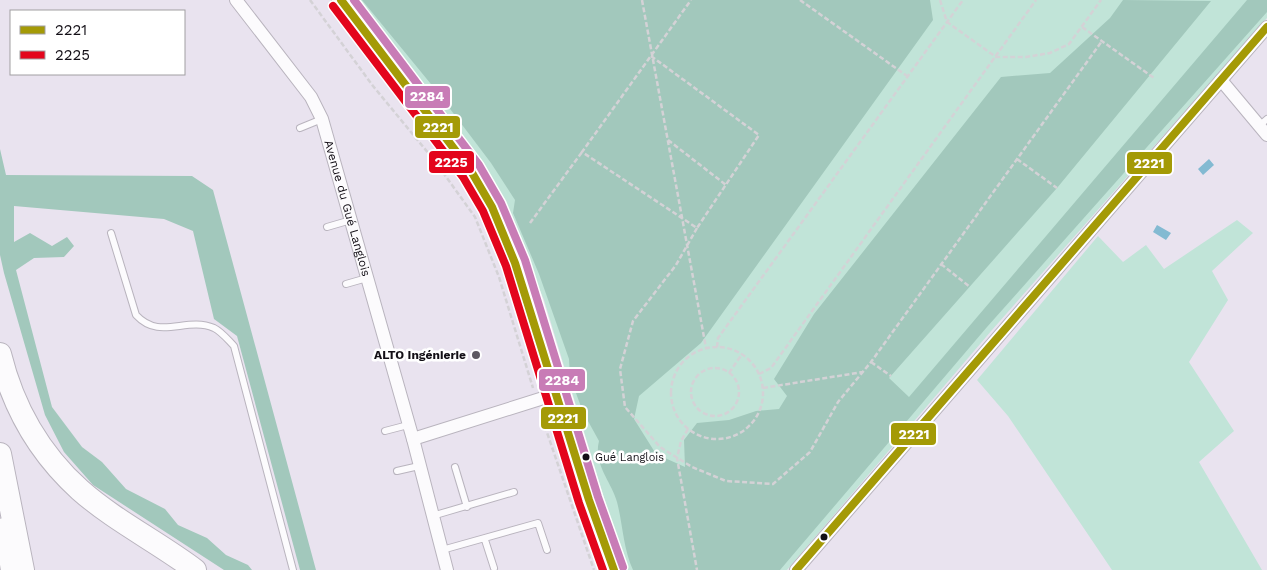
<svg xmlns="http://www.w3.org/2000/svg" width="1267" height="570" font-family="'Work Sans',sans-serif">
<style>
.green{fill:#c1e4d8}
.forest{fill:#a2c8bc}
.water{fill:#83bad2}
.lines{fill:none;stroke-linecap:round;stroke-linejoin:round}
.lane-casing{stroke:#b9b4be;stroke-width:8}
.street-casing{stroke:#b9b4be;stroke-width:14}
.secondary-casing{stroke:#b9b4be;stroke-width:19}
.primary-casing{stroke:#b9b4be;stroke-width:22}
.highway-casing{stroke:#b9b4be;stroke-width:24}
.path{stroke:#d4d2d6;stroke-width:2.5;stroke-dasharray:5 2.5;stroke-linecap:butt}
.lane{stroke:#fcfbfd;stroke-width:6}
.street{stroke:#fcfbfd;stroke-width:12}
.secondary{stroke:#fcfbfd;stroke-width:18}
.primary{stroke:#fcfbfd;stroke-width:20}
.highway{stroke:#fcfbfd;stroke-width:22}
.bus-1-casing{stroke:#fff;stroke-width:11}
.bus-2-casing{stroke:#fff;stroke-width:11}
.bus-3-casing{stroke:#fff;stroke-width:11}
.bus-1{stroke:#a49a06;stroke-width:8}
.bus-2{stroke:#e3051c;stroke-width:8}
.bus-3{stroke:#c87cb6;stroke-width:8}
.poi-dot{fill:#5e5962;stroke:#fff;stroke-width:2}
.bus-dot{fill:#130f16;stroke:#fff;stroke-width:2}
.labels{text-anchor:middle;stroke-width:5;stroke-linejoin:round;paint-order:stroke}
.bus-label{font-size:11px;fill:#130f16;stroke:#fff;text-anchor:start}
.street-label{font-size:12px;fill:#130f16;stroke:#fff}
.poi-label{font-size:12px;font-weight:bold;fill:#130f16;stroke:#fff;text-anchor:end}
.line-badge{stroke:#fff;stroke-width:2}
.badge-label{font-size:14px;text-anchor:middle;font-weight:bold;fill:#fff}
</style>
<rect width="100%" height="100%" fill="#e9e3ef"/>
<path class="green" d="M350,0H1267V18L992,330L787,570H626L544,300L501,196Z
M1237,220L1253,233L1212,271L1228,300L1189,362L1234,431L1199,462L1262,570H1112L1008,416L977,380L1098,236L1123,262L1146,245L1164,269Z"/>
<path class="forest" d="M362,0H930L933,20L701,343L639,396L634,419L656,454L685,467L684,440L697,423L729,420L756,411L779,409L787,396L774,379L814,314L1001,77L1050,73L1110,18L1123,0L1211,1L1057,188L889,378L909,397L1247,0H1267V12L987,327L780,570H633C623,548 623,525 617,502C611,481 593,464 599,441L583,412L570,377L569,359L539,274L513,213L515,200L491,163L435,89Z
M0,149L6,175L192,176L213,190L316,570H300L237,336L214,319L193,231L164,219L14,206V242L30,233L52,246L67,237L74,246L64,257L34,258L16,270L52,407L82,447L102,462L126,489L165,509L178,525L207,538L226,555L248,565L252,570H224L93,485L64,452L45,415L4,273L0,255Z"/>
<path class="water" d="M1209,159L1214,165L1203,175L1198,169Z
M1157,225L1171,233L1166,240L1153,232Z"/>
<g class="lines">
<g class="lane-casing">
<path id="lane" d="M1259,126L1267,119
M300,128L322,119
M327,227L351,220
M111,233L136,315C160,341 186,316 214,328C222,332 228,340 234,346L293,570
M346,284L367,278
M385,431L408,425
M455,467L467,507
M397,471L419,466
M432,516L514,492
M485,540L494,568
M442,550L538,523L547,550"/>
</g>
<g class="street-casing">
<g id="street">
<path id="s1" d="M236,0L311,97L322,119L413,439L447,570"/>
<path d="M1221,80L1267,135"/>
<path d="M413,439L556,394"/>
<path d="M796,570L1267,27"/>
</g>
</g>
<g class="secondary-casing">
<path id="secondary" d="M341,0L471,171L492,207L515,263L589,500L614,570"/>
</g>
<g class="primary-casing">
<path id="primary" d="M4,528L11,570"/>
</g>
<g class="highway-casing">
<path id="highway" d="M0,354C13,407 39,453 80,490C115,521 158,542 195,570
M0,454L23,570"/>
</g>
<path class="path" d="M310,0L373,86L434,160L475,217L499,277L533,388
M642,0L706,348
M800,0L907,76
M940,0L947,22L996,57H1026L1050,53L1069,44L1101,0
M1082,27L1154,78
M651,56L759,135L697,228L582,152L691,0
M668,140L726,185
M1017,159L1057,188
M530,223L582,152
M697,228L676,265L633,321L620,369L625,407L660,447L692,467L726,481L773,484L810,452L838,402L871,362L1102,41
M941,264L970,287
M671 393a46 46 0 1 1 92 0a46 46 0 1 1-92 0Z
M717,347L718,338L963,0
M871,362L891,376
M691 392a24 24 0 1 1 48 0a24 24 0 1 1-48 0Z
M729,373L742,354
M759,374L771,368L1036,0
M763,388L863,372
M540,412L594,570
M688,429L681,441L677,458L697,570"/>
<use href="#lane" class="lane"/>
<use href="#street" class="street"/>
<use href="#secondary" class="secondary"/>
<use href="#primary" class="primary"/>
<use href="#highway" class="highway"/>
<g class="bus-1-casing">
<path id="bus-1" d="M341,0L471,171L492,207L515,263L589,500L614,570
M796,570L1267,27"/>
</g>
<g class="bus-2-casing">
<path id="bus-2" d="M333,6L463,177L483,211L506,266L579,503L603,570"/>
</g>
<g class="bus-3-casing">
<path id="bus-3" d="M354,0L479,165L501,203L525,260L598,497L623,567"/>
</g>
<use href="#bus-1" class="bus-1"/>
<use href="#bus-2" class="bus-2"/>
<use href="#bus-3" class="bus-3"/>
</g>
<circle class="poi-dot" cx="476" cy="355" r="5"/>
<g class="bus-dot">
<circle cx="586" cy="457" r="4.5"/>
<circle cx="824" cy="537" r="4.5"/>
</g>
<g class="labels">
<g class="bus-label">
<text x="595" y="461">Gué Langlois</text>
</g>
<g class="street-label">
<text dy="4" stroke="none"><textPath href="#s1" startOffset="240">Avenue du Gué Langlois</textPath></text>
</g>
<g class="poi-label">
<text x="466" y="359">ALTO Ingénierie</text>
</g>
</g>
<g class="line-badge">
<rect x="404" y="85" width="47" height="24" rx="5" fill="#c87cb6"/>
<rect x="414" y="115" width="47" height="24" rx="5" fill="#a49a06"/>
<rect x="428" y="150" width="47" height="24" rx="5" fill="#e3051c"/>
<rect x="1126" y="151" width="47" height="24" rx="5" fill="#a49a06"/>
<rect x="538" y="368" width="48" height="24" rx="5" fill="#c87cb6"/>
<rect x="540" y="406" width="47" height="24" rx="5" fill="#a49a06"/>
<rect x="890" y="422" width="47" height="24" rx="5" fill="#a49a06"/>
</g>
<g class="badge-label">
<text x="427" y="101">2284</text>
<text x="438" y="132">2221</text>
<text x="451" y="167">2225</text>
<text x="1149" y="168">2221</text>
<text x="562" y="385">2284</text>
<text x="563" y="423">2221</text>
<text x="914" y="439">2221</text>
</g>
<rect x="10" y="10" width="175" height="65" fill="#ffffff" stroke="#a19fa2"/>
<rect x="20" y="26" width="25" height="8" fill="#a49a06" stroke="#a19fa2"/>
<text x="55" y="35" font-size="15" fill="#130f16">2221</text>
<rect x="20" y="51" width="25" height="8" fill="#e3051c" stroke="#a19fa2"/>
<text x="55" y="60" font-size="15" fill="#130f16">2225</text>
</svg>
